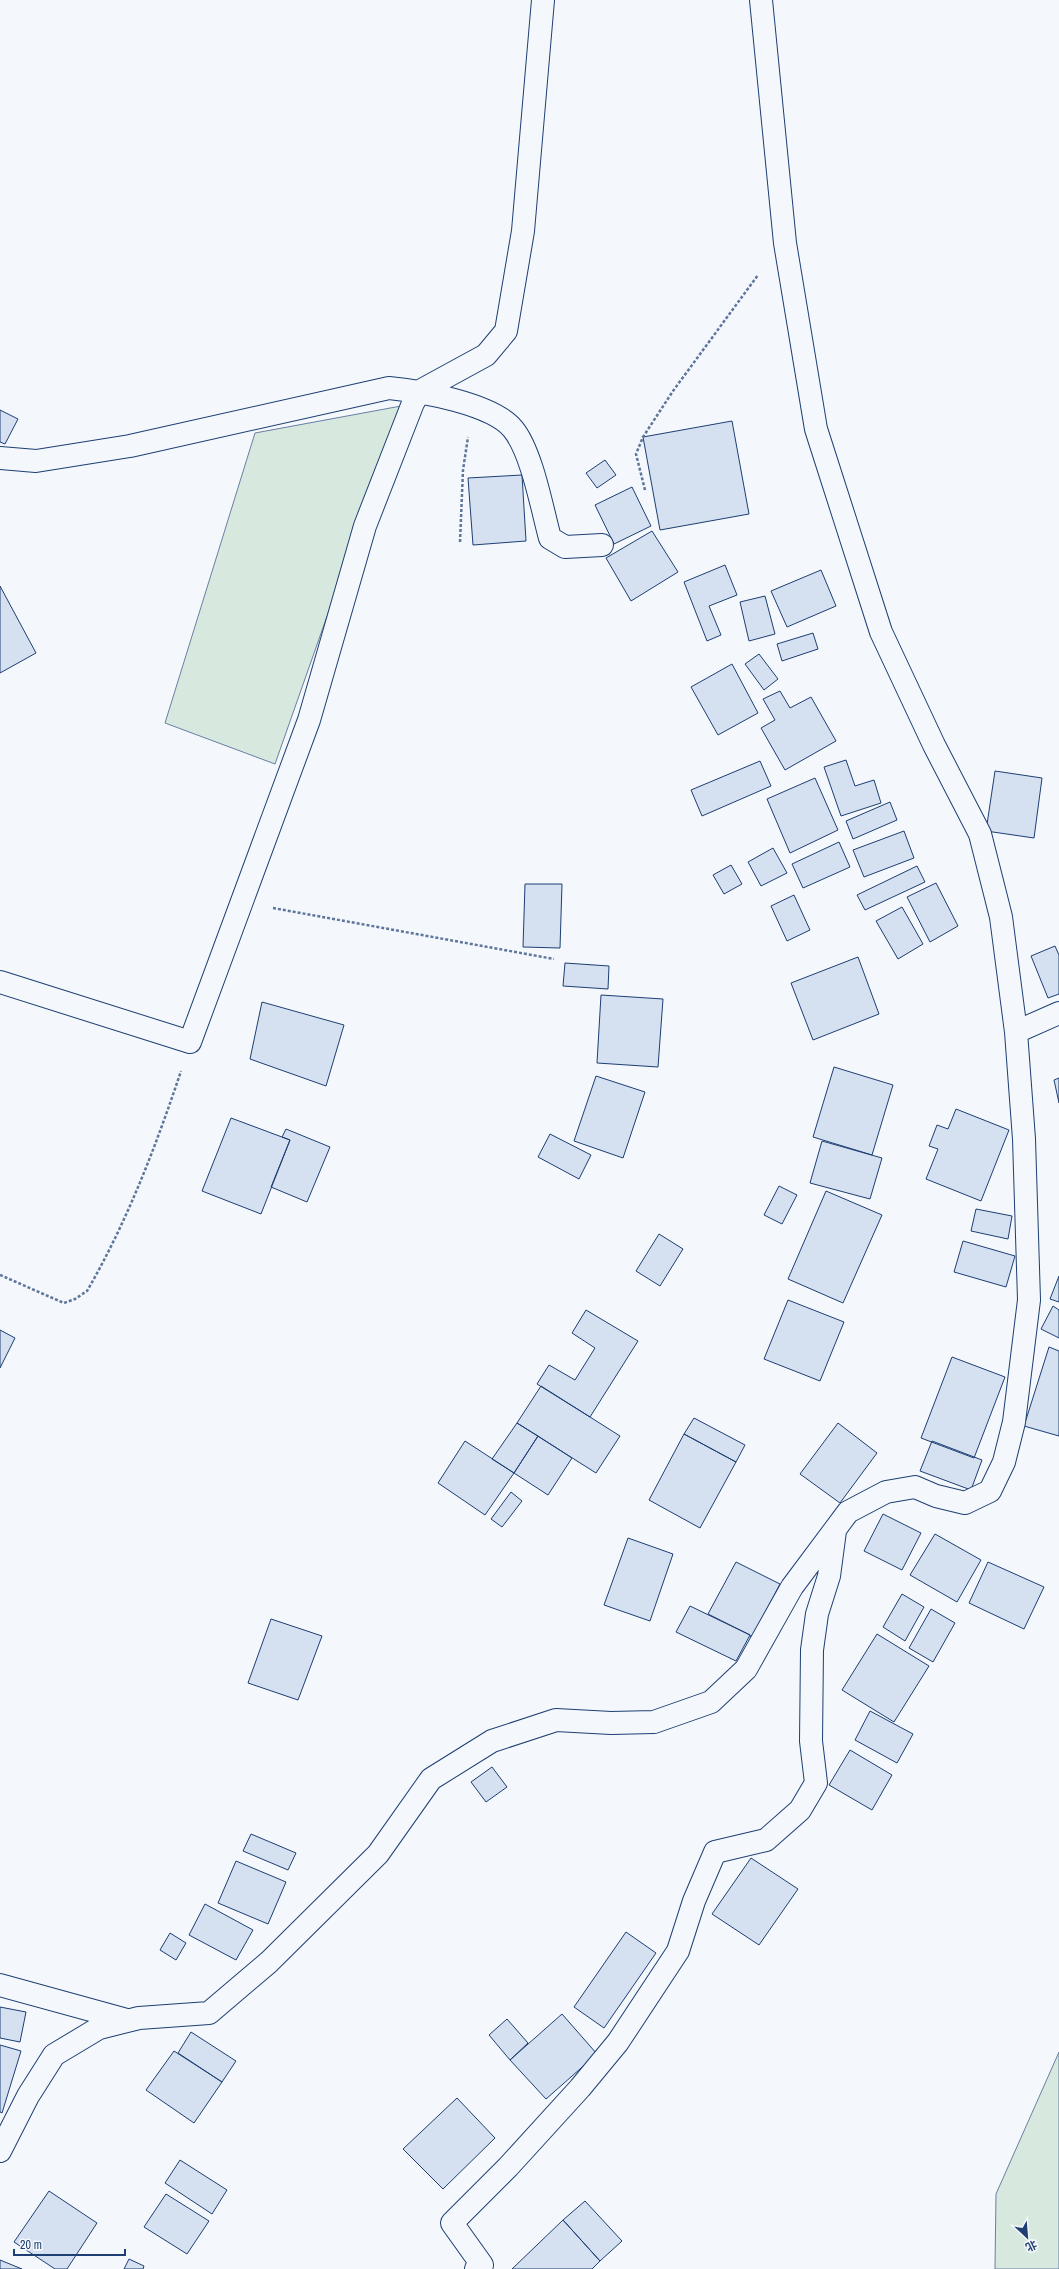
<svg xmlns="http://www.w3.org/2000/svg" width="1059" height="2269" font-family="'Archivo Narrow','Noto Sans SC',sans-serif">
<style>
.green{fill:#d7e8df;stroke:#687fa3}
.building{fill:#d5e0f0;stroke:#1d3f73}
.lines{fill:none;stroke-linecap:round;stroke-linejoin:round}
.minor-casing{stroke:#1d3f73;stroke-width:24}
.path{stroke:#5e769c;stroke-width:2.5;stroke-dasharray:3 2;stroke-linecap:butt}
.minor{stroke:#f4f7fb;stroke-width:22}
</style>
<rect width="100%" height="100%" fill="#f4f7fb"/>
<path class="green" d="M401,406L275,764L165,723L255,433Z
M1059,2052V2269H995L996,2194Z"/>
<path class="building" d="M0,410L18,419L5,444L0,442Z
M732,421L749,514L660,530L643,437Z
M605,460L616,475L597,488L586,473Z
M522,475L526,541L473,545L468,478Z
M632,487L651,526L614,544L595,505Z
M652,531L678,572L631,601L606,558Z
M725,565L737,595L709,606L721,635L707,641L684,582Z
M821,570L836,606L787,627L771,591Z
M0,586L36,653L0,673Z
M765,596L775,634L749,641L740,602Z
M813,633L818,649L782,661L777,644Z
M759,654L778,679L764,690L745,664Z
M732,664L758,713L718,735L691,687Z
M780,691L790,708L811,697L836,741L785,770L761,728L775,720L763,699Z
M846,760L855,786L874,780L881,803L841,816L824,767Z
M760,761L771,786L702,816L691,790Z
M995,771L1042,778L1034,838L986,831Z
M815,778L838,830L790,853L767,799Z
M890,802L897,820L853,839L846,821Z
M904,831L914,858L864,877L853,850Z
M839,842L850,867L803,888L792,864Z
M773,848L787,873L761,886L748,862Z
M731,865L742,884L724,894L713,875Z
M917,866L925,882L865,910L857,895Z
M936,883L958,926L930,942L907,897Z
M525,884H562L560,948L523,947Z
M794,895L810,930L787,941L771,906Z
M902,907L923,944L898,959L876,921Z
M1055,946L1059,955V994L1048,998L1031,956Z
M858,957L879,1014L813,1040L791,983Z
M565,963L609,966L608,989L563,986Z
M601,995L663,999L658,1067L597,1063Z
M262,1002L344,1025L326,1086L250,1059Z
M834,1067L893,1085L872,1155L813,1137Z
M596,1076L645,1092L623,1158L574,1141Z
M1059,1078V1103L1054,1080Z
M956,1109L1009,1130L981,1201L926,1179L938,1149L929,1146L937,1125L948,1129Z
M231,1118L290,1140L261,1214L202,1191Z
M286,1129L330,1147L307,1202L271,1187L290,1140L282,1137Z
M550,1134L591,1155L579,1179L538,1157Z
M822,1141L882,1158L870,1199L810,1183Z
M779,1186L797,1195L782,1224L764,1215Z
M826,1191L882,1215L843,1303L788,1279Z
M976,1209L1012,1216L1008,1239L971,1231Z
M659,1234L683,1249L660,1286L636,1271Z
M963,1241L1015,1256L1006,1287L954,1272Z
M1059,1276V1302L1050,1299Z
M788,1300L844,1322L820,1381L764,1359Z
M1053,1306L1059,1310V1338L1041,1329Z
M586,1310L638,1341L590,1417L537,1384L549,1365L575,1380L595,1348L572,1333Z
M0,1330L15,1338L0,1368Z
M1049,1347L1059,1351V1436L1024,1426Z
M952,1357L1005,1377L974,1458L921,1438Z
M541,1386L620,1436L596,1473L517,1423Z
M694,1418L745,1445L736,1462L684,1434Z
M517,1423L538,1436L514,1473L492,1459Z
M838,1423L877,1453L840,1503L800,1474Z
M684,1434L736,1462L700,1528L649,1500Z
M538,1436L572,1458L548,1495L514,1473Z
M465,1441L514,1473L485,1515L438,1483Z
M932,1441L982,1460L971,1490L920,1471Z
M511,1492L522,1501L502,1527L491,1519Z
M883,1514L921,1533L902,1570L864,1551Z
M935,1534L981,1560L957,1602L910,1575Z
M628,1538L673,1554L650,1621L604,1605Z
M736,1562L780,1584L751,1639L750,1635L708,1614Z
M988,1562L1044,1587L1024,1629L969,1603Z
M902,1594L924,1607L905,1641L883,1627Z
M690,1606L750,1635L736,1661L676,1632Z
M931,1609L955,1623L933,1662L909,1648Z
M271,1619L322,1636L298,1700L248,1683Z
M877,1634L929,1666L894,1722L842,1690Z
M870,1711L913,1734L897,1763L855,1740Z
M850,1750L892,1775L872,1810L829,1785Z
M492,1767L507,1787L486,1802L471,1782Z
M251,1834L296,1853L288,1870L243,1851Z
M751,1858L798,1889L759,1945L712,1914Z
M236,1861L286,1882L268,1924L218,1903Z
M205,1904L253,1930L236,1960L189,1935Z
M626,1932L656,1953L604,2028L574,2007Z
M170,1933L186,1943L176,1960L160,1950Z
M0,2007L26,2012L20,2042L0,2038Z
M562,2014L597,2054L546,2099L510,2060Z
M507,2019L528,2043L510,2060L489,2035Z
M191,2032L236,2061L222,2082L178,2053Z
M0,2045L21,2051L2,2113L0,2112Z
M174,2051L222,2082L194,2123L146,2090Z
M457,2098L495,2138L443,2189L403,2149Z
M180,2160L227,2190L212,2214L165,2183Z
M49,2191L97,2223L67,2269H55L14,2242Z
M166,2194L209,2221L187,2254L144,2227Z
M585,2201L622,2241L600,2261L563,2220Z
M563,2220L600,2261L592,2269H512Z
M129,2259L144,2266L143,2269H124Z
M0,2260L22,2269H0Z"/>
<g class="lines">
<g class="minor-casing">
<path id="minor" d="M0,458L36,461L130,446L389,388C421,391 493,404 513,429C532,452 542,509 550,538L565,547L602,545
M0,982L190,1042L309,720L365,526L413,403L420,391L486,355L506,331L523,231L543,0
M1016,1032L1059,1013
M0,1985L127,2020
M0,2151L28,2096L54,2055L99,2028L139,2018L209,2013L269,1962L378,1854L431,1779L492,1741L556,1720L611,1723L654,1722L711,1702L746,1669L792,1587L848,1512L886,1492L915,1487L936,1496L965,1503L990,1491L1004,1462L1014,1422L1029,1300L1024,1139L1016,1032L1001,917L980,834L934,745L881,632L816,429L785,243L761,0
M476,2269L482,2265L452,2223L508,2167L580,2088L618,2042L678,1951L694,1901L715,1852L766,1840L800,1810L816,1783L811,1741L812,1650L817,1614L829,1576L835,1531"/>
</g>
<path class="path" d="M645,490L636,454L643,437L673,391L758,275
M460,542L463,470L468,437
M273,908L554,959
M0,1275L64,1303L75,1299L87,1291C127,1222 156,1146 181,1071"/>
<use href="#minor" class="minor"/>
</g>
<g transform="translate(1027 2237) rotate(154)" stroke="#f4f7fb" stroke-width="3" paint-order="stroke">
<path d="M0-3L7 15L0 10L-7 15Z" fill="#1d3f73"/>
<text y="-6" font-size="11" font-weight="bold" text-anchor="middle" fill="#1d3f73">北</text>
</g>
<path d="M14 2249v6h111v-6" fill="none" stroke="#1d3f73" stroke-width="2"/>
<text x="20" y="2249" font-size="12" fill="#1d3f73" stroke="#f4f7fb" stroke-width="3" paint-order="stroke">20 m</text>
</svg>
